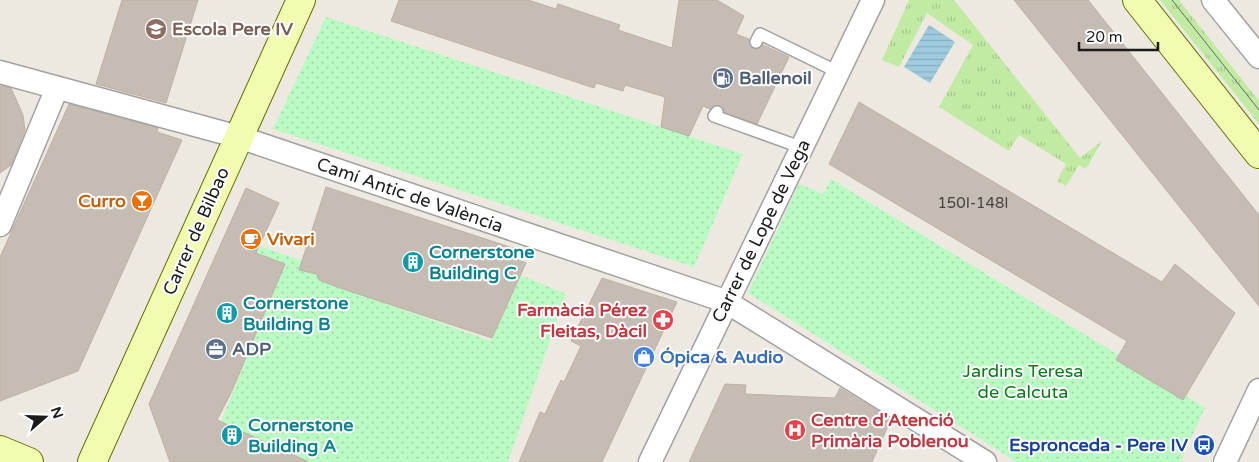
<svg xmlns="http://www.w3.org/2000/svg" width="1259" height="462" font-family="'Varela Round',sans-serif">
<style>
.grass{fill:url(#grass-tufts)}
.park{fill:url(#park-dots)}
.water{fill:url(#water-rules)}
.building{fill:#c5bcb3;stroke:#bfb0a2}
.lines{fill:none;stroke-linecap:round;stroke-linejoin:round}
.lane-casing{stroke:#a2a2a2;stroke-width:14}
.street-casing{stroke:#a2a2a2;stroke-width:25}
.secondary-casing{stroke:#5f7201;stroke-width:30}
.lane{stroke:#fff;stroke-width:11}
.street{stroke:#fff;stroke-width:22}
.secondary{stroke:#f3fbb0;stroke-width:28}
.tram{stroke:#696969;stroke-width:1}
.labels{text-anchor:middle;stroke-width:4;stroke-linejoin:round;paint-order:stroke}
.number-label{font-size:15px;fill:#464341}
.education-label{font-size:18px;font-weight:bold;fill:#785e54;stroke:#fff;text-anchor:start}
.service-label{font-size:18px;font-weight:bold;fill:#4e5e75;stroke:#fff;text-anchor:start}
.street-label{font-size:18px;fill:#1b1b1b;stroke:#fff}
.food-label{font-size:18px;font-weight:bold;fill:#c56008;stroke:#fff;text-anchor:end}
.culture-label{font-size:18px;font-weight:bold;fill:#0d838f;stroke:#fff;text-anchor:start}
.health-label{font-size:18px;font-weight:bold;fill:#be3a42;stroke:#fff;text-anchor:end}
.shop-label{font-size:18px;font-weight:bold;fill:#366cbe;stroke:#fff;text-anchor:start}
.park-label{font-size:18px;fill:#087a18;stroke:#fff}
.transit-label{font-size:18px;font-weight:bold;fill:#164399;stroke:#fff;text-anchor:end}
</style>
<defs>
<pattern id="grass-tufts" width="24" height="20" patternUnits="userSpaceOnUse" patternTransform="scale(1.25)"><rect width="24" height="20" fill="#c1eaa3"/><path d="M3 7l-1-3M5 7V3M7 7l1-3M15 17l-1-3M17 17v-4M19 17l1-3" fill="none" stroke="#a5c88c"/></pattern>
<pattern id="park-dots" width="8" height="8" patternUnits="userSpaceOnUse" patternTransform="scale(1.25)"><rect width="8" height="8" fill="#b9fbc2"/><path d="M2 2h.1M6 6h.1" fill="none" stroke="#9ed7a6" stroke-width="1.8" stroke-linecap="round"/></pattern>
<pattern id="water-rules" width="6" height="5" patternUnits="userSpaceOnUse" patternTransform="scale(1.25)"><rect width="6" height="5" fill="#9ecbdd"/><path d="M0 2.5h6" fill="none" stroke="#88aebd"/></pattern>
</defs>
<rect width="100%" height="100%" fill="#ede9e0"/>
<path class="grass" d="M909,0H954L1080,158L1102,141L1086,169L1079,165L1066,186L1057,181L1066,164L1019,135L1009,151L939,107L973,45L927,13L899,67L882,60Z
M1160,0H1179L1259,101V124Z"/>
<path class="park" d="M326,17L743,154L694,267L273,129Z
M831,179L1205,408L1180,462H1017L748,293L799,184L823,194Z
M260,246L302,261L299,269L321,275L319,280L491,341L521,275L566,294L508,462H309L221,422L285,264L257,253Z"/>
<path class="water" d="M929,25L955,42L930,83L904,67Z"/>
<path class="building" d="M122,0H198L166,103L96,84Z
M399,0H528L556,9L558,4L620,25L618,30L672,48L679,0H717L744,16L736,34L749,39L752,48L757,49L763,45L789,57L757,124L724,112L718,105L710,109L703,106L689,136L661,127L665,97L625,85L623,91L596,83L594,88L391,21Z
M1014,0H1088L1259,215V306Z
M0,86L11,88L23,115L25,130L11,165L0,173Z
M859,102L1162,282L1175,264L1235,313L1183,400L1116,360L1127,341L829,164Z
M69,104L158,128L157,132L182,140L78,371L0,401V257Z
M326,187L516,249V259L526,263L492,338L340,288L319,280L317,274L299,270Z
M246,188L279,203L256,253L285,264L232,391L217,420L309,462H170L149,404Z
M602,278L677,302L602,462H519L540,412L545,414L561,380L564,382L581,346L571,341Z
M725,384L746,385L745,394L835,398L840,388L891,419L872,462H689Z"/>
<g class="lines">
<g class="lane-casing">
<path id="lane" d="M756,42L760,34L838,72
M717,112L714,116L803,148"/>
</g>
<g class="street-casing">
<path id="street" d="M1213,0L1259,57
M0,72L239,137L725,301L985,462
M0,225L57,88
M650,462L873,0
M1225,462L1259,390"/>
</g>
<g class="secondary-casing">
<path id="secondary" d="M1137,0L1259,154
M0,450L29,462
M92,462L301,0"/>
</g>
<use href="#lane" class="lane"/>
<use href="#street" class="street"/>
<use href="#secondary" class="secondary"/>
<path class="tram" d="M1172,0L1259,110"/>
</g>
<defs>
<g id="school-disc" transform="scale(1.125)"><circle r="9.5" fill="#8d6e63" stroke="#fff"/><path d="M0-5L7-2L0 1L-7-2ZM-4 1L0 2.5L4 1V4Q0 6-4 4Z" fill="#fff"/></g>
<g id="fuel-disc" transform="scale(1.125)"><circle r="9.5" fill="#5c6f8a" stroke="#fff"/><path d="M-5.5-6h7V0h2V4h1.3V-2.5L3-4.5l.8-.8L6-3V5H2.5V1h-1V6h-7ZM-4.2-4.7v3.2H.2V-4.7Z" fill="#fff"/></g>
<g id="bar-disc" transform="scale(1.125)"><circle r="9.5" fill="#e8710a" stroke="#fff"/><path d="M-6-5H6L.8 .8V4.5H3.5V6h-7V4.5H-.8V.8Z" fill="#fff"/></g>
<g id="cafe-disc" transform="scale(1.125)"><circle r="9.5" fill="#e8710a" stroke="#fff"/><path d="M-5.5-4.5H6V0H3Q3 3.5 0 3.5H-2.5Q-5.5 3.5-5.5 0ZM3-3.2v2h1.7v-2ZM-6 4.5H4V6H-6Z" fill="#fff"/></g>
<g id="building-disc" transform="scale(1.125)"><circle r="9.5" fill="#0f9aa8" stroke="#fff"/><path d="M-4-6H4V6H1V3H-1V6H-4ZM-2.5-4.3h1.7v1.8h-1.7ZM.8-4.3h1.7v1.8H.8ZM-2.5-1h1.7V.8h-1.7ZM.8-1h1.7V.8H.8Z" fill="#fff"/></g>
<g id="pharmacy-disc" transform="scale(1.125)"><circle r="9.5" fill="#e0444e" stroke="#fff"/><path d="M-2-6h4v4h4v4h-4v4h-4v-4h-4v-4h4Z" fill="#fff"/></g>
<g id="office-disc" transform="scale(1.125)"><circle r="9.5" fill="#5c6f8a" stroke="#fff"/><path d="M-6-3h4V-5.5h4V-3h4V5H-6ZM-1-4.5V-3h2v-1.5ZM-6 0V1H6V0Z" fill="#fff"/></g>
<g id="shop-disc" transform="scale(1.125)"><circle r="9.5" fill="#3f7fe0" stroke="#fff"/><path d="M-5-2.5h2.3a2.7 3.5 0 0 1 5.4 0H5L5.5 6h-11ZM-1.5-2.5h3a1.5 2.3 0 0 0-3 0Z" fill="#fff"/></g>
<g id="hospital-disc" transform="scale(1.125)"><circle r="9.5" fill="#e0444e" stroke="#fff"/><path d="M-5-5h3v3.5h4V-5h3V5h-3V1.5h-4V5h-3Z" fill="#fff"/></g>
<g id="bus-disc" transform="scale(1.125)"><circle r="9.5" fill="#1a4fb4" stroke="#fff"/><path d="M-5-6H5V4H4V6H2V4H-2V6H-4V4H-5ZM-3.5-4V0h7V-4ZM-3.5 1.2v1.5H-2V1.2ZM2 1.2v1.5H3.5V1.2Z" fill="#fff"/></g>
</defs>
<g fill-rule="evenodd">
<use href="#school-disc" x="156" y="29"/>
<use href="#fuel-disc" x="723" y="78"/>
<use href="#bar-disc" x="142" y="201"/>
<use href="#cafe-disc" x="251" y="239"/>
<use href="#building-disc" x="413" y="262"/>
<use href="#building-disc" x="227" y="313"/>
<use href="#pharmacy-disc" x="663" y="320"/>
<use href="#office-disc" x="216" y="349"/>
<use href="#shop-disc" x="644" y="357"/>
<use href="#hospital-disc" x="795" y="430"/>
<use href="#building-disc" x="232" y="435"/>
<use href="#bus-disc" x="1204" y="445"/>
</g>
<g class="labels">
<g class="number-label">
<text x="973" y="208">150I-148I</text>
</g>
<g class="education-label">
<text x="172" y="35">Escola Pere IV</text>
</g>
<g class="service-label">
<text x="739" y="84">Ballenoil</text>
<text x="232" y="355">ADP</text>
</g>
<g class="street-label">
<text transform="translate(410 195) rotate(19)" y="6">Camí Antic de València</text>
<text transform="translate(196 231) rotate(-66)" y="6">Carrer de Bilbao</text>
<text transform="translate(761 231) rotate(-64)" y="6">Carrer de Lope de Vega</text>
</g>
<g class="food-label">
<text x="126" y="207">Curro</text>
<text x="267" y="245" text-anchor="start">Vivari</text>
</g>
<g class="culture-label">
<text x="429" y="258">Cornerstone<tspan x="429" dy="21">Building C</tspan></text>
<text x="243" y="309">Cornerstone<tspan x="243" dy="21">Building B</tspan></text>
<text x="248" y="431">Cornerstone<tspan x="248" dy="21">Building A</tspan></text>
</g>
<g class="health-label">
<text x="647" y="316">Farmàcia Pérez<tspan x="647" dy="21">Fleitas, Dàcil</tspan></text>
<text x="811" y="426" text-anchor="start">Centre d'Atenció<tspan x="811" dy="21">Primària Poblenou</tspan></text>
</g>
<g class="shop-label">
<text x="660" y="363">Ópica &amp; Audio</text>
</g>
<g class="park-label">
<text x="1023" y="377">Jardins Teresa<tspan x="1023" dy="21">de Calcuta</tspan></text>
</g>
<g class="transit-label">
<text x="1188" y="451">Espronceda - Pere IV</text>
</g>
</g>
<g transform="translate(45 417) rotate(70)" stroke="#ffffff" stroke-width="4" paint-order="stroke">
<path d="M0-4L9 19L0 12L-9 19Z" fill="#1b1b1b"/>
<text y="-8" font-size="14" font-weight="bold" text-anchor="middle" fill="#1b1b1b">N</text>
</g>
<path d="M1079 42v8h79v-8" fill="none" stroke="#1b1b1b" stroke-width="2.5"/>
<text x="1086" y="42" font-size="15" fill="#1b1b1b" stroke="#ffffff" stroke-width="4" paint-order="stroke">20 m</text>
</svg>
